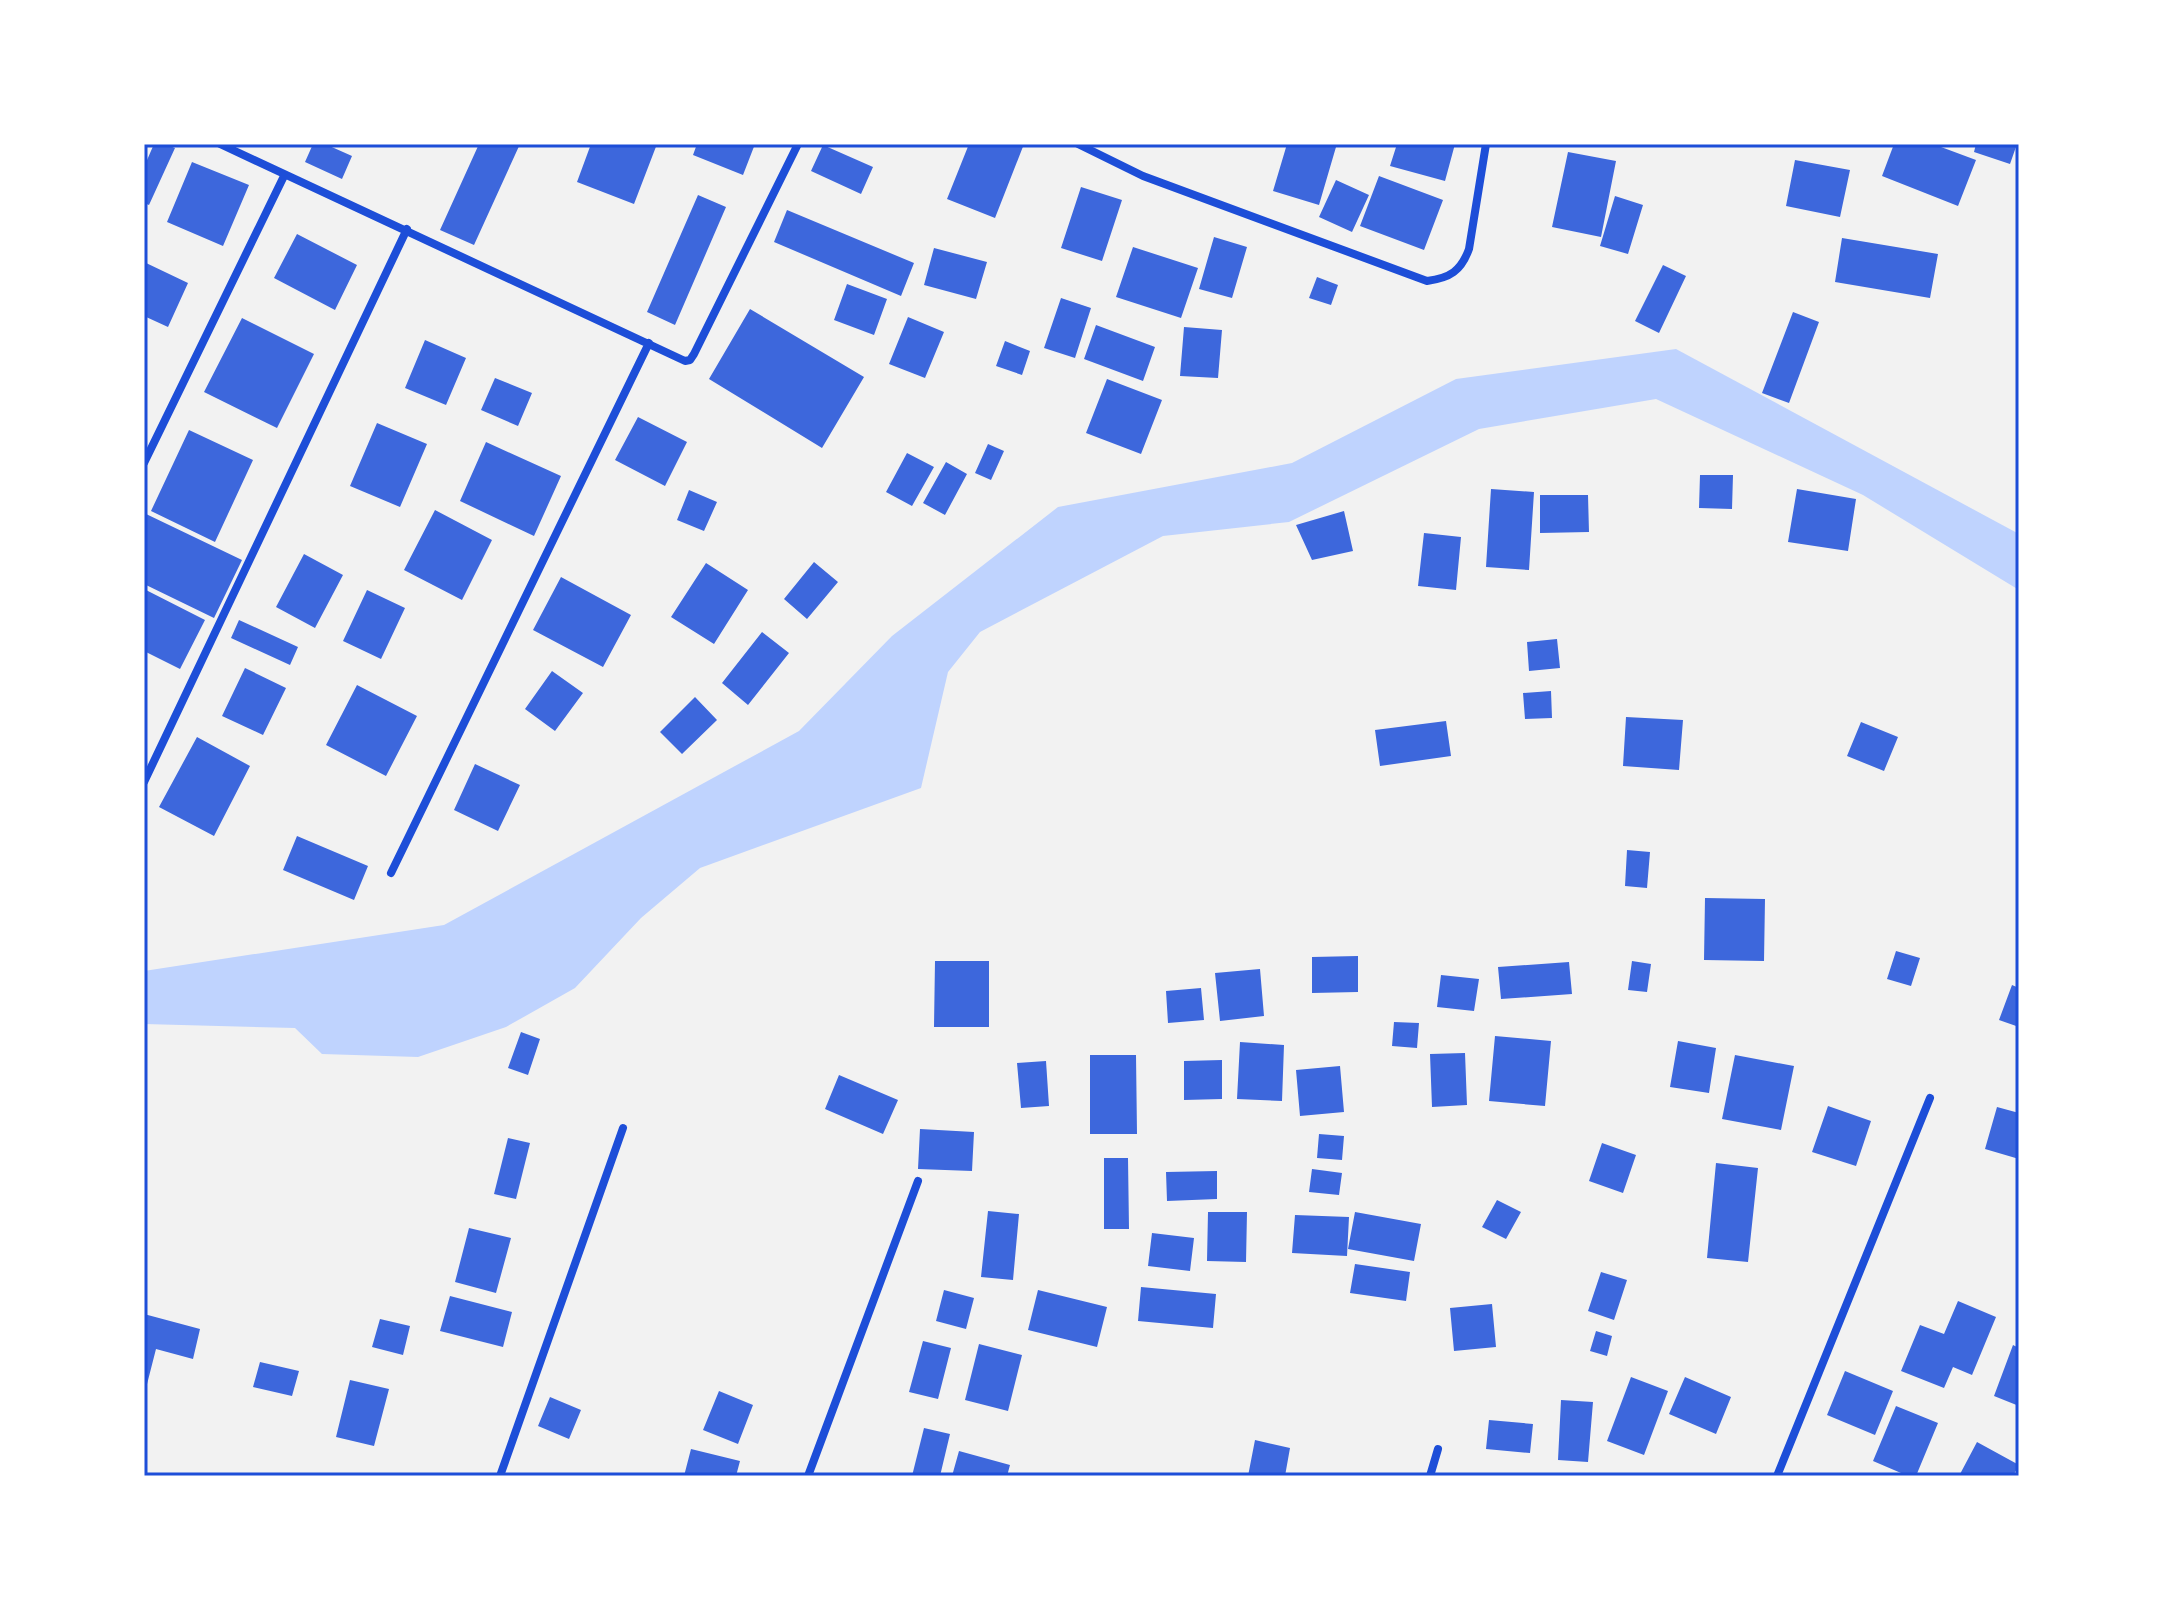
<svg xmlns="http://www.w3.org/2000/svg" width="2163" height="1620" font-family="'Roboto Serif',serif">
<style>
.water{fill:#bfd3fe}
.building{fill:#3d67dc}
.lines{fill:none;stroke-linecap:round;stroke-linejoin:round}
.minor{stroke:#1d4ed8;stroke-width:8}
.neatline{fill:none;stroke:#1d4ed8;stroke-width:3}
</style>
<rect width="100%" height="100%" fill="#f2f2f2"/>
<path class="water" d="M1676,349L2019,534V590L1863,495L1656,399L1479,429L1289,522L1163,536L980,632L948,672L921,788L700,868L641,918L575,988L506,1027L418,1057L322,1054L295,1028L144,1024V971L444,925L799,731L892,636L1058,507L1292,463L1456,379Z"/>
<path class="building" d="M154,144H165L175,148L149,205L144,203V167Z
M313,144H325L352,156L342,179L305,162Z
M479,144H520L474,245L440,230Z
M591,144H657L634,204L577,182Z
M697,144H755L743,175L693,155Z
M969,144H1024L995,218L947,199Z
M1287,144H1327L1336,147L1319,205L1273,191Z
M1397,144H1455L1445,181L1390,166Z
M1894,144H1933L1976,160L1958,206L1882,176Z
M1976,144H2017L2010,164L1974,152Z
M823,145L873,167L861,194L811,171Z
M1568,152L1616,161L1601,237L1552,227Z
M1795,160L1850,170L1840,217L1786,206Z
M192,162L249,185L223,246L167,222Z
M1379,176L1443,200L1424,250L1360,226Z
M1336,180L1369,195L1352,232L1319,217Z
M1081,187L1122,200L1102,261L1061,248Z
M698,195L726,207L675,325L647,312Z
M1615,196L1643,205L1628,254L1600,246Z
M787,210L914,263L901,296L774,242Z
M297,234L357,265L335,310L274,278Z
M1214,237L1247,247L1232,298L1199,289Z
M1842,238L1938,254L1930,298L1835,282Z
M1133,247L1198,268L1181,318L1116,297Z
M934,248L987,262L976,299L924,285Z
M144,262L188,283L168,327L144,316Z
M1663,265L1686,276L1659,333L1635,321Z
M1317,277L1338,285L1331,305L1309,298Z
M847,284L887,299L874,335L834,320Z
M1061,298L1091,308L1075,358L1044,348Z
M750,309L864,377L822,448L709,379Z
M1793,312L1819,322L1789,403L1762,393Z
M908,317L944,332L925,378L889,364Z
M242,318L314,354L277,428L204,392Z
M1096,325L1155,347L1143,381L1084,359Z
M1184,327L1222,330L1218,378L1180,376Z
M425,340L466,358L446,405L405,388Z
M1005,341L1030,351L1022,375L996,366Z
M495,378L532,393L518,426L481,410Z
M1107,379L1162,400L1141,454L1086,433Z
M638,417L687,442L665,486L615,460Z
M377,423L427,444L400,507L350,486Z
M189,430L253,460L215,542L151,511Z
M486,442L561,476L534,536L460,501Z
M988,444L1004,451L991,480L975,473Z
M907,453L934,467L912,506L886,492Z
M946,462L967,474L945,515L923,503Z
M1700,475H1733L1732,509L1699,508Z
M1491,489L1534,492L1529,570L1486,567Z
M1797,489L1856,499L1848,551L1788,542Z
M689,490L717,502L704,531L677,520Z
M1540,495H1588L1589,532L1540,533Z
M435,510L492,540L462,600L404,570Z
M1344,511L1353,551L1312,560L1296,525Z
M144,513L242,560L214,618L144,584Z
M1424,533L1461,537L1456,590L1418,586Z
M304,554L343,575L315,628L276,607Z
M814,562L838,582L807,619L784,599Z
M706,563L748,590L714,644L671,617Z
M561,577L631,615L603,667L533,630Z
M144,589L205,620L180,669L144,651Z
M367,590L405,608L381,659L343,641Z
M239,620L298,647L290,665L231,638Z
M762,632L789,653L748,705L722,683Z
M1557,639L1560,668L1529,671L1527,642Z
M245,668L286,688L263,735L222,716Z
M552,671L583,693L555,731L525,709Z
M357,685L417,716L386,776L326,745Z
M1551,691L1552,718L1525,719L1523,693Z
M695,697L717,720L682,754L660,732Z
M1626,717L1683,720L1679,770L1623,766Z
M1446,721L1451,756L1380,766L1375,730Z
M1861,722L1898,737L1884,771L1847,756Z
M197,737L250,766L214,836L159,807Z
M475,764L520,785L498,831L454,810Z
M297,836L368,866L354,900L283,870Z
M1627,850L1650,852L1647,888L1625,886Z
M1705,898L1765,899L1764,961L1704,960Z
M1896,951L1920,958L1911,986L1887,979Z
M1358,956V992L1312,993V957Z
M935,961H989V1027H934Z
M1632,961L1651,964L1647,992L1628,990Z
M1569,962L1572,994L1501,999L1498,967Z
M1260,969L1264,1016L1220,1021L1215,973Z
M1441,975L1479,979L1474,1011L1437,1007Z
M2012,985L2019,988V1027L1999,1020Z
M1201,988L1204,1020L1168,1023L1166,991Z
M1394,1022L1419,1023L1417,1048L1392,1046Z
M521,1032L540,1039L528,1075L508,1068Z
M1495,1036L1551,1041L1545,1106L1489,1101Z
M1678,1041L1716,1048L1709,1093L1670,1087Z
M1240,1042L1284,1045L1282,1101L1237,1099Z
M1465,1053L1467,1105L1432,1107L1430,1054Z
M1090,1055H1136L1137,1134H1090Z
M1735,1055L1794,1066L1781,1130L1722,1119Z
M1222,1060V1099L1184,1100V1061Z
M1046,1061L1049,1106L1021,1108L1017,1063Z
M1340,1066L1344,1112L1300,1116L1296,1070Z
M839,1075L898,1100L883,1134L825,1109Z
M1828,1106L1871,1121L1856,1166L1812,1152Z
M1997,1107L2019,1113V1159L1985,1149Z
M920,1129L974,1132L972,1171L918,1169Z
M1319,1134L1344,1136L1342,1160L1317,1158Z
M508,1138L530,1143L516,1199L494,1194Z
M1602,1143L1636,1155L1623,1193L1589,1181Z
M1104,1158H1128L1129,1229H1104Z
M1716,1163L1758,1168L1748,1262L1707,1258Z
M1312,1169L1342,1173L1339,1195L1309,1192Z
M1217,1171V1199L1167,1201L1166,1172Z
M1497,1200L1521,1212L1506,1239L1482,1227Z
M988,1211L1019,1214L1013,1280L981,1277Z
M1208,1212H1247L1246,1262L1207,1261Z
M1355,1212L1421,1224L1414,1261L1348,1249Z
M1295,1215L1349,1217L1347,1256L1292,1253Z
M469,1228L511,1238L496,1293L455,1282Z
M1152,1233L1194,1238L1190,1271L1148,1266Z
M1355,1264L1410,1272L1406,1301L1350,1293Z
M1601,1272L1627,1280L1614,1320L1588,1311Z
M1141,1287L1216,1294L1213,1328L1138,1321Z
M944,1290L974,1298L966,1329L936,1321Z
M1038,1290L1107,1307L1097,1347L1028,1330Z
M450,1296L512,1312L503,1347L440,1331Z
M1958,1301L1996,1317L1972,1375L1953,1367L1944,1388L1901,1371L1920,1325L1944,1334Z
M1492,1304L1496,1347L1454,1351L1450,1308Z
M144,1314L200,1329L193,1359L156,1349L145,1392Z
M380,1319L410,1326L403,1355L372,1347Z
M1596,1331L1612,1336L1607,1356L1590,1351Z
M923,1341L951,1348L938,1399L909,1392Z
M979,1344L1022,1355L1008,1411L965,1400Z
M2013,1345L2019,1348V1406L1994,1396Z
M260,1362L299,1371L292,1396L253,1387Z
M1845,1371L1893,1391L1875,1435L1827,1415Z
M1631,1377L1668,1391L1644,1455L1607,1441Z
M1685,1377L1731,1397L1716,1434L1669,1414Z
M350,1380L389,1389L374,1446L336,1437Z
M719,1391L753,1405L738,1444L703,1430Z
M550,1397L581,1410L569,1439L538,1426Z
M1561,1400L1593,1402L1588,1462L1558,1460Z
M1896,1406L1938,1423L1916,1476H1908L1873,1461Z
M1489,1420L1533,1424L1530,1453L1486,1449Z
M924,1428L950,1434L940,1476H912Z
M1255,1440L1290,1448L1285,1476H1248Z
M1977,1442L2019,1465L2013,1476H1959Z
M691,1449L740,1461L736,1476H684Z
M959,1451L1010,1465L1007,1476H952Z"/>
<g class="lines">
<path class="minor" d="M220,144L685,361L690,360L694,354L798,144
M1078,144L1143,176L1427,281C1450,278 1461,271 1469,249L1486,144
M144,463L284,176
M144,782L407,229
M391,873L649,343
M500,1476L623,1128
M808,1476L918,1181
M1430,1476L1438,1449
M1777,1476L1930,1098"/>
</g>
<rect width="2163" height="1620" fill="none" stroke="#ffffff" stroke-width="292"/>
<rect x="146" y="146" width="1871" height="1328" class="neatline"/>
</svg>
